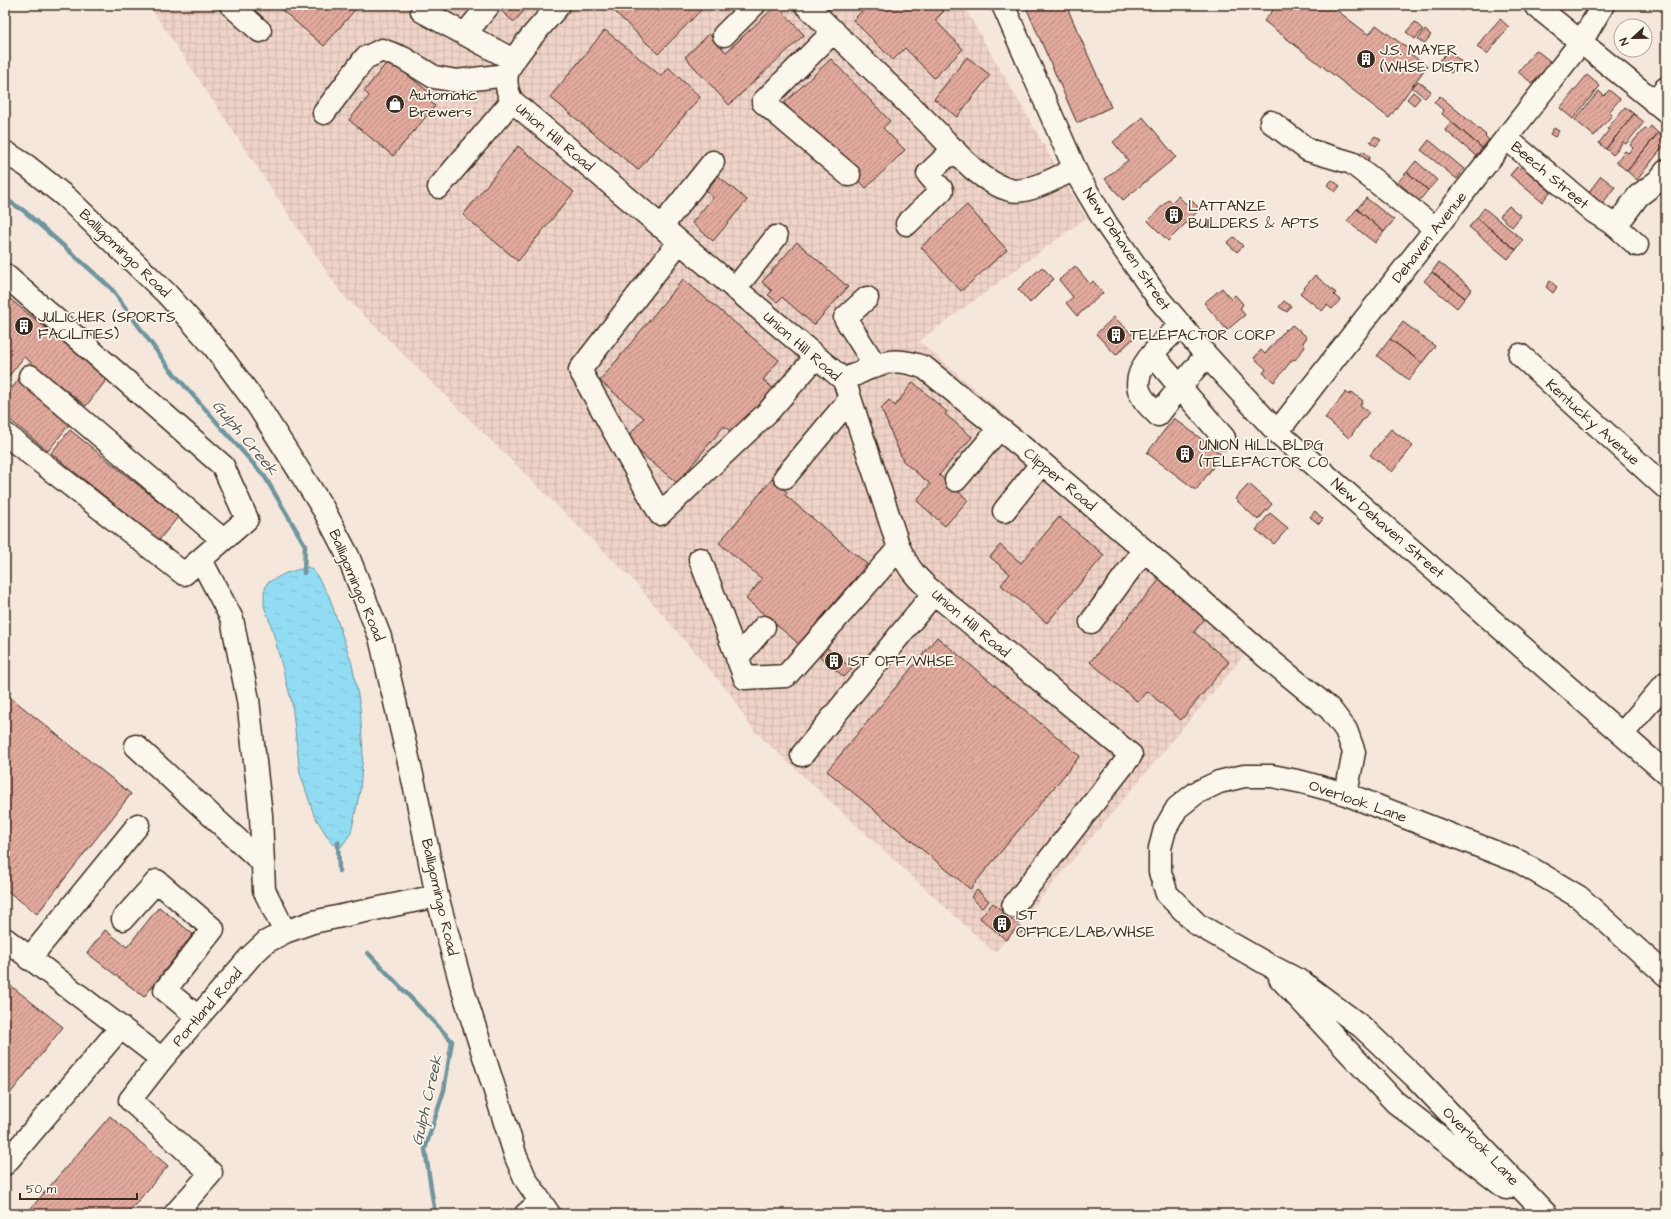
<svg xmlns="http://www.w3.org/2000/svg" width="1671" height="1219" font-family="'Architects Daughter',sans-serif">
<style>
.industrial{fill:url(#industrial-grid)}
.water{fill:url(#water-ripples);stroke:#6f959e}
.lines{fill:none;stroke-linecap:round;stroke-linejoin:round}
.stream{stroke:#6f959e;stroke-width:4.5}
.building{fill:url(#building-hatch);stroke:#3b2a1e}
.minor-casing{stroke:#3b2a1e;stroke-width:25}
.major-casing{stroke:#3b2a1e;stroke-width:25}
.highway-casing{stroke:#3b2a1e;stroke-width:25}
.minor{stroke:#fbf7ec;stroke-width:22}
.major{stroke:#fbf7ec;stroke-width:22}
.highway{stroke:#fbf7ec;stroke-width:22}
.labels{text-anchor:middle;stroke-width:3.5;stroke-linejoin:round;paint-order:stroke}
.poi-label{font-size:15px;fill:#3b2a1e;stroke:#fbf7ec;text-anchor:start}
.street-label{font-size:15px;fill:#3b2a1e;stroke:#fbf7ec}
.water-label{font-size:16px;font-style:italic;fill:#515653;stroke:#fbf7ec}
</style>
<defs>
<pattern id="industrial-grid" width="8" height="8" patternUnits="userSpaceOnUse"><rect width="8" height="8" fill="#f0d4c9"/><path d="M0 4h8M4 0v8" fill="none" stroke="#cfb6ac"/></pattern>
<pattern id="water-ripples" width="26" height="14" patternUnits="userSpaceOnUse"><rect width="26" height="14" fill="#92dcf3"/><path d="M2 4q2-2 4 0t4 0M15 11q2-2 4 0t4 0" fill="none" stroke="#7fbdd0"/></pattern>
<pattern id="building-hatch" width="6" height="6" patternUnits="userSpaceOnUse"><rect width="6" height="6" fill="#e2a99d"/><path d="M-1 1l2-2M0 6l6-6M5 7l2-2" fill="none" stroke="#b88a7f"/></pattern>
</defs>
<rect width="100%" height="100%" fill="#f6e7dc"/>
<filter id="ink" filterUnits="userSpaceOnUse"><feTurbulence type="fractalNoise" baseFrequency=".025" numOctaves="2"/><feDisplacementMap in="SourceGraphic" scale="8" xChannelSelector="R" yChannelSelector="G"/><feConvolveMatrix kernelMatrix="1 2 1 2 8 2 1 2 1" color-interpolation-filters="sRGB"/></filter>
<g filter="url(#ink)">
<path class="industrial" d="M149,5H963L1086,218L919,341L1261,635L995,953L752,729L731,695L633,580L341,293Z"/>
<path class="water" d="M308,567L314,571L329,596L352,664L360,706L363,754L360,791L351,833L341,847L332,844L314,815L300,773L292,703L271,625L264,606V592L267,583L286,573Z"/>
<g class="lines">
<path class="stream" d="M5,199L23,210L111,288L169,368L265,477L305,545L304,573
M338,842L339,871
M368,953L452,1041L444,1090L425,1149L435,1214"/>
</g>
<path class="building" d="M276,5H359L324,46Z
M503,5H529L514,22L499,9Z
M608,5H651L658,12L664,5H706L658,54Z
M777,5L804,35L729,105L685,57L709,34L726,52Z
M868,5H939L944,11L935,20L963,49L934,78L905,48L893,60L853,20Z
M1025,5H1066L1111,107L1077,123Z
M1277,5H1330L1369,35L1376,25L1410,50L1408,52L1427,66L1389,118L1264,21Z
M1454,5H1467L1462,11Z
M1500,19L1509,27L1487,54L1477,47L1483,38Z
M1415,22L1423,30L1415,39L1406,32Z
M605,30L661,76L668,67L700,97L638,170L550,97Z
M1425,30L1431,35L1424,44L1418,39Z
M1536,50L1550,61L1548,62L1553,66L1541,83L1536,79L1532,83L1518,72Z
M1448,51L1461,61L1451,73L1438,63Z
M967,57L990,75L957,117L934,99Z
M831,59L890,121L883,128L905,150L866,188L784,103Z
M389,60L430,93L426,98L435,106L393,156L349,120L369,96L364,91Z
M1587,75L1600,86L1573,119L1560,108Z
M1418,81L1431,91L1425,98L1412,87Z
M1609,90L1620,99L1609,112L1612,115L1594,136L1575,120L1599,91L1604,96Z
M1413,92L1420,98L1414,105L1407,99Z
M1440,96L1486,135L1485,136L1489,140L1482,148L1442,114L1444,111L1434,102Z
M1625,107L1634,114L1606,149L1599,143L1609,130L1607,129Z
M1634,114L1644,122L1626,144L1623,142L1613,155L1606,149Z
M1143,117L1176,157L1123,200L1105,179L1128,160L1113,142Z
M1452,122L1482,148L1476,156L1445,130Z
M1651,126L1658,133L1627,171L1616,162L1625,151L1628,153L1633,148L1630,145L1645,128L1648,130Z
M1554,128L1559,131L1555,137L1550,134Z
M1658,133L1666,140V143L1637,180L1627,171Z
M1375,136L1381,140L1376,146L1370,142Z
M1429,140L1464,169L1457,179L1421,150Z
M518,146L574,192L518,261L463,215Z
M1363,151L1370,157L1366,163L1358,157Z
M1416,161L1437,180L1428,190L1407,172Z
M1522,166L1550,192L1542,202L1510,175L1517,167L1519,169Z
M1407,172L1428,190L1419,201L1398,182Z
M718,176L747,200L713,241L692,223L713,197L706,191Z
M1601,176L1615,187L1602,204L1588,193Z
M1332,180L1340,186L1335,192L1327,185Z
M1178,196L1186,204L1191,200L1200,209L1168,241L1148,221L1169,199L1172,202Z
M1366,198L1394,220L1384,232L1357,209Z
M967,205L1007,250L961,291L921,247Z
M1509,206L1521,216L1512,227L1500,216Z
M1484,208L1523,240L1516,250L1477,218Z
M1357,209L1384,232L1375,243L1347,221Z
M1477,218L1516,250L1508,259L1469,227Z
M1234,237L1243,246L1237,252L1227,243Z
M797,242L848,287L814,325L782,297L777,302L768,295L772,291L762,282Z
M1439,262L1472,289L1465,298L1432,272Z
M1075,266L1090,284L1093,281L1103,293L1077,316L1066,303L1073,297L1059,280Z
M1042,267L1054,279L1030,303L1018,289Z
M1432,272L1465,298L1457,308L1424,281Z
M1315,275L1336,293L1334,295L1340,300L1332,309L1327,305L1322,311L1300,293Z
M683,279L779,360L763,380L774,389L736,436L724,426L677,483L625,440L644,418L600,381Z
M1550,281L1557,287L1553,293L1546,287Z
M1222,288L1231,299L1235,295L1243,304L1240,309L1245,315L1227,330L1204,303Z
M5,295L108,378L86,406L24,357L5,381Z
M1284,301L1291,306L1287,312L1279,307Z
M1114,317L1135,337L1116,355L1096,334Z
M1403,322L1435,346L1422,363L1390,339Z
M1292,325L1307,337L1303,343L1305,347L1295,360L1293,359L1274,382L1263,373L1266,369L1254,358L1261,350L1265,354L1286,329L1287,330Z
M1390,339L1422,363L1409,380L1377,356Z
M19,379L72,421L48,451L5,416V397Z
M913,382L947,412L945,414L972,437L939,475L968,500L945,526L917,501L930,484L903,461L881,408L889,400L895,406Z
M1346,392L1349,395L1352,392L1363,401L1360,405L1369,412L1349,438L1325,418Z
M1174,418L1222,455L1196,490L1147,453Z
M1391,429L1413,446L1392,472L1370,455Z
M70,430L178,517L159,540L51,453Z
M772,479L787,492L785,495L867,564L799,644L746,599L762,579L719,543Z
M1249,484L1272,504L1258,520L1235,499Z
M1315,511L1323,519L1319,524L1310,517Z
M1270,513L1288,528L1274,544L1256,530Z
M1059,517L1104,555L1047,623L1001,585L1010,574L990,557L1000,545L1021,563Z
M1161,578L1207,616L1194,632L1229,662L1181,720L1147,691L1138,702L1090,662Z
M937,637L1080,756L970,889L827,771Z
M824,645L852,669L844,677L817,654Z
M5,693L131,794L37,914L5,889Z
M977,890L989,901L982,908L971,897Z
M993,903L1024,930L1020,934L1015,930L1006,940L980,918Z
M159,907L193,934L144,997L87,953L105,930L127,947Z
M6,982L63,1027L5,1100V983Z
M110,1116L168,1166L127,1214H26Z"/>
<g class="lines">
<g class="minor-casing">
<path id="minor" d="M231,5L260,31
M427,5L422,11L513,60
M559,5C546,21 512,55 507,74C505,83 508,93 512,101L844,380L899,548C909,569 916,578 934,593L1131,755L1013,906
M806,5C846,44 886,82 926,121C951,145 976,181 1010,190C1027,195 1059,176 1075,169
M1003,5L1078,176L1107,225L1158,298L1206,355L1277,432L1666,773
M834,31L763,102L849,175
M465,34L489,5
M724,35L754,5
M1655,103L1666,88
M324,113L365,58L382,50L403,58L434,77L457,81L507,75
M1271,122L1308,150L1352,163L1435,228
M1506,138L1594,212L1616,226L1638,196L1658,181L1666,171
M5,152L27,166L67,198L167,294L215,348L258,406L324,510L348,556L380,637L415,788L437,896L461,984L516,1157L526,1180L549,1214
M439,187L512,101
M907,224L942,190L928,174L954,149
M1616,226L1637,245
M661,227L713,162
M679,242L580,370L660,514L768,412L816,357
M5,275L223,466L247,519L184,574L5,434
M735,289L776,237
M867,298L845,318L875,365
M1153,355L1180,387L1158,415C1151,408 1142,400 1139,390C1132,367 1166,340 1181,325
M1206,355L1180,387L1224,438
M1520,355L1666,488
M30,376L223,540
M844,380C876,365 890,354 925,368L1042,463L1144,550L1259,651L1330,709L1346,730L1354,752L1346,794
M1277,432L1581,42
M785,477L850,399
M956,480L999,429
M1004,511L1042,463
M700,559L745,678L786,676L899,548
M201,560L232,619L248,700L261,815L264,890L285,932
M1091,622L1144,550
M737,658L764,627
M1623,733L1666,683
M136,746L263,863
M802,755L934,593
M123,919L157,881L213,929L165,990L198,1017
M5,939L162,1059L250,957L266,942L285,932L313,922L437,896
M29,959L138,825
M1280,978L1395,1102L1506,1188
M162,1059L130,1100L211,1173L175,1214
M5,1164L121,1027
M526,1214L540,1202
M1546,1214L1416,1078L1362,1027L1302,982L1267,964L1197,924L1167,894L1160,872V848L1165,829L1177,808L1196,793L1219,782L1244,776H1272L1302,782L1346,794L1520,862L1579,897L1666,975"/>
</g>
<g class="major-casing">
<path id="major" d="M1535,5L1666,111"/>
</g>
<g class="highway-casing">
<path id="highway" d="M1581,42L1603,5"/>
</g>
<use href="#minor" class="minor"/>
<use href="#major" class="major"/>
<use href="#highway" class="highway"/>
</g>
</g>
<defs>
<g id="building-disc" transform="scale(1)"><circle r="9.5" fill="#3b2a1e" stroke="#fbf7ec"/><path d="M-4-6H4V6H1V3H-1V6H-4ZM-2.5-4.3h1.7v1.8h-1.7ZM.8-4.3h1.7v1.8H.8ZM-2.5-1h1.7V.8h-1.7ZM.8-1h1.7V.8H.8Z" fill="#fff"/></g>
<g id="shop-disc" transform="scale(1)"><circle r="9.5" fill="#3b2a1e" stroke="#fbf7ec"/><path d="M-5-2.5h2.3a2.7 3.5 0 0 1 5.4 0H5L5.5 6h-11ZM-1.5-2.5h3a1.5 2.3 0 0 0-3 0Z" fill="#fff"/></g>
</defs>
<g fill-rule="evenodd">
<use href="#building-disc" x="1366" y="59"/>
<use href="#shop-disc" x="395" y="104"/>
<use href="#building-disc" x="1174" y="215"/>
<use href="#building-disc" x="24" y="326"/>
<use href="#building-disc" x="1116" y="335"/>
<use href="#building-disc" x="1185" y="454"/>
<use href="#building-disc" x="834" y="661"/>
<use href="#building-disc" x="1002" y="924"/>
</g>
<g class="labels">
<g class="poi-label">
<text x="1380" y="55">J.S. MAYER<tspan x="1380" dy="17">(WHSE DISTR)</tspan></text>
<text x="409" y="100">Automatic<tspan x="409" dy="17">Brewers</tspan></text>
<text x="1188" y="211">LATTANZE<tspan x="1188" dy="17">BUILDERS &amp; APTS</tspan></text>
<text x="38" y="322">JULICHER (SPORTS<tspan x="38" dy="17">FACILITIES)</tspan></text>
<text x="1130" y="340">TELEFACTOR CORP</text>
<text x="1199" y="450">UNION HILL BLDG<tspan x="1199" dy="17">(TELEFACTOR CO</tspan></text>
<text x="848" y="666">1ST OFF/WHSE</text>
<text x="1016" y="920">1ST<tspan x="1016" dy="17">OFFICE/LAB/WHSE</tspan></text>
</g>
<g class="street-label">
<text transform="translate(555 137) rotate(40)" y="5">Union Hill Road</text>
<text transform="translate(1550 175) rotate(40)" y="5">Beech Street</text>
<text transform="translate(1429 237) rotate(-52)" y="5">Dehaven Avenue</text>
<text transform="translate(1127 249) rotate(56)" y="5">New Dehaven Street</text>
<text transform="translate(125 253) rotate(44)" y="5">Balligomingo Road</text>
<text transform="translate(802 346) rotate(41)" y="5">Union Hill Road</text>
<text transform="translate(1593 422) rotate(42)" y="5">Kentucky Avenue</text>
<text transform="translate(1060 479) rotate(40)" y="5">Clipper Road</text>
<text transform="translate(1388 528) rotate(41)" y="5">New Dehaven Street</text>
<text transform="translate(357 585) rotate(67)" y="5">Balligomingo Road</text>
<text transform="translate(971 623) rotate(40)" y="5">Union Hill Road</text>
<text transform="translate(1358 801) rotate(19)" y="5">Overlook Lane</text>
<text transform="translate(440 897) rotate(77)" y="5">Balligomingo Road</text>
<text transform="translate(207 1007) rotate(-49)" y="5">Portland Road</text>
<text transform="translate(1481 1146) rotate(46)" y="5">Overlook Lane</text>
</g>
<g class="water-label">
<text transform="translate(246 437) rotate(50)" y="6">Gulph Creek</text>
<text transform="translate(426 1100) rotate(-77)" y="6">Gulph Creek</text>
</g>
</g>
<rect width="1671" height="1219" fill="none" stroke="#fbf7ec" stroke-width="20"/>
<rect x="10" y="10" width="1651" height="1199" fill="none" stroke="#3b2a1e" stroke-width="1.5" filter="url(#ink)"/>
<g transform="translate(1633 38) rotate(248)"><circle r="19" fill="#fbf7ec" stroke="#aea59a"/>
<path d="M0-3L7 15L0 10L-7 15Z" fill="#3b2a1e"/>
<text y="-6" font-size="11" font-weight="bold" text-anchor="middle" fill="#3b2a1e">N</text>
</g>
<path d="M20 1193v6h117v-6" fill="none" stroke="#3b2a1e" stroke-width="2"/>
<text x="26" y="1193" font-size="12" fill="#3b2a1e" stroke="#fbf7ec" stroke-width="3" paint-order="stroke">50 m</text>
</svg>
